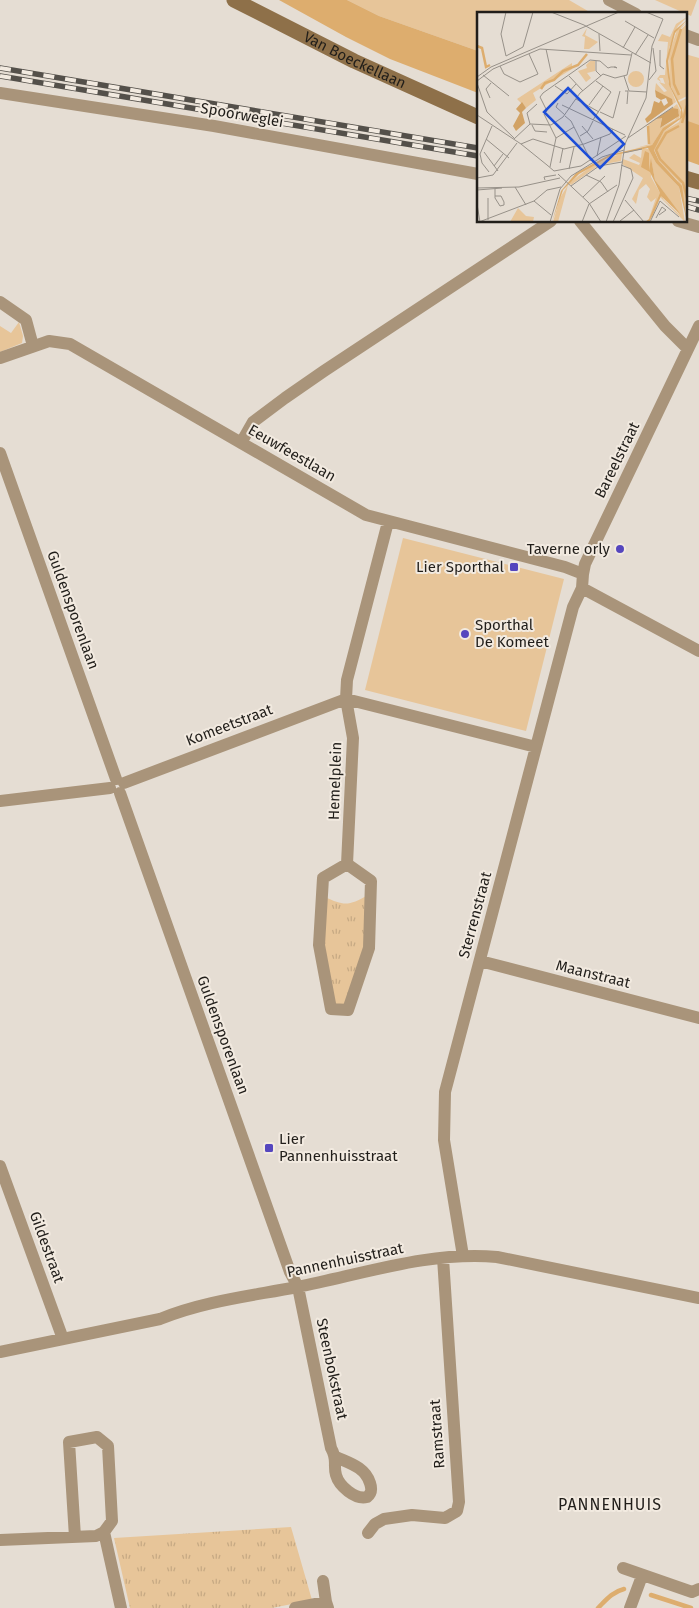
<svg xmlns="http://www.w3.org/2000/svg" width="699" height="1608" font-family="'Fira Sans',sans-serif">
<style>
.grass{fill:url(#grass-tufts)}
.park{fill:#e7c599}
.water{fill:#ddad6e}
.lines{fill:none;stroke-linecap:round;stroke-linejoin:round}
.stream{stroke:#ddad6e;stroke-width:4.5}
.street{stroke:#a9947a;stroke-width:12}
.secondary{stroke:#8e7049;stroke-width:15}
.rail-casing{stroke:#54504a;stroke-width:5.5}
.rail{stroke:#f2eae0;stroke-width:4;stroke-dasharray:11;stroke-linecap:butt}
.poi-dot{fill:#5546be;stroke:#f2eae0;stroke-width:2}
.labels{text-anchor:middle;stroke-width:4;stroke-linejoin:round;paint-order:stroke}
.street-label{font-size:15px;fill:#211e1a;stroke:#f2eae0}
.poi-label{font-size:15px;fill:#211e1a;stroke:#f2eae0;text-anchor:end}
.neighbourhood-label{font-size:16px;letter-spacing:1px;fill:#211e1a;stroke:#f2eae0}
.inset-river{fill:none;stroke:#ddad6e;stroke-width:2.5}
.inset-road{fill:none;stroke:#979189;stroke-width:1}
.view{fill:#1d4ed8;fill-opacity:0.15;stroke:#1d4ed8;stroke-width:2.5}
.inset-edge{fill:none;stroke:#211e1a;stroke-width:2.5}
</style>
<defs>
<pattern id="grass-tufts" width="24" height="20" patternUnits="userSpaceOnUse" patternTransform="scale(1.25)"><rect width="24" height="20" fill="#e7c599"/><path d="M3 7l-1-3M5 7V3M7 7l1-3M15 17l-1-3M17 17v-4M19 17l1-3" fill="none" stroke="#c6a983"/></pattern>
</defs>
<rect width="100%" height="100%" fill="#e5ddd3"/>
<path class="grass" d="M368,895L365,949L346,1007L334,1005L322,946L325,897C344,906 349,906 368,895Z
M291,1527L312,1600L272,1608H130L114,1538Z"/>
<path class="park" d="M347,0H569L593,14H478V51L379,16Z
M655,0H697L691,16Z
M685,54L699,58V126L685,121Z
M19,322L23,336L22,343L0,352V326L11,333Z
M403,538L564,579L526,731L365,690Z"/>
<path class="water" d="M279,0H347L379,16L478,51V93L390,59L346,37Z
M685,120L699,125V165L685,160Z"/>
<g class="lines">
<path class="stream" d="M651,1595L691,1608
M598,1608C606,1600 612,1592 624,1589"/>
<path class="street" d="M609,0L636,14
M685,35L699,40
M0,93L214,126L478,174
M580,221L665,326L688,349
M678,221L699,227
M0,302L26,320L33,346
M0,358L49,341L70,344L366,515L565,567L583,574
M241,443L253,422L285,398L324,371L551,221
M0,453L116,779
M582,588L699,651
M124,783L346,699L536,747
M120,793L290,1272L298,1287L331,1448C338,1460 333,1464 336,1475C339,1486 355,1500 367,1497C372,1493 372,1489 370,1483C365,1467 349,1463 336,1457
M0,801L110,788
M347,864L353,738L346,699L347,680L388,522
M347,864L371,881L369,948L348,1010L331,1009L319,945L323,878Z
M480,961L699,1018
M0,1166L63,1339
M463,1256L444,1140L445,1092L573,607L582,588L583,574L585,564L699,326
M0,1352L160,1319C204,1301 251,1296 297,1287C363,1274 430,1251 497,1257L699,1298
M368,1533L375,1524L384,1519L412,1515L445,1518L457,1511L459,1502L443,1258
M75,1537L69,1442L97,1437L108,1446L112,1521L104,1532
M0,1540L96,1536L104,1532L121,1608
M623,1568L692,1592L699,1589
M323,1581L326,1602
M295,1608L326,1602L328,1608
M630,1608L642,1576"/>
<g class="secondary">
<path id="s1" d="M234,0L354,61L478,117"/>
<path d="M685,178L699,182"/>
</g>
<g class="rail-casing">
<path id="rail" d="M0,68L478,148
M0,76L478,156
M685,198L699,201
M685,206L699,210"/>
</g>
<use href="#rail" class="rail"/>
</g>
<g class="poi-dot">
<circle cx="620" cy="549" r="5"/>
<rect x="509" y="562" width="10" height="10" rx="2.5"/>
<circle cx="465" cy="634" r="5"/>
<rect x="264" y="1143" width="10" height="10" rx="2.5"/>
</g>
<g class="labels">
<g class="street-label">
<text dy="5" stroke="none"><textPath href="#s1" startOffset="135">Van Boeckellaan</textPath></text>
<text transform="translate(242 115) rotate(10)" y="5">Spoorweglei</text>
<text transform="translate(292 453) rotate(30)" y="5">Eeuwfeestlaan</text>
<text transform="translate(617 460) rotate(-64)" y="5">Bareelstraat</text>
<text transform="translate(73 610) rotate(70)" y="5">Guldensporenlaan</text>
<text transform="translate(229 725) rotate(-21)" y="5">Komeetstraat</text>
<text transform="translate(335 781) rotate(-88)" y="5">Hemelplein</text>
<text transform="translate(475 915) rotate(-75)" y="5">Sterrenstraat</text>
<text transform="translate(593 974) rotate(14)" y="5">Maanstraat</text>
<text transform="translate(223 1035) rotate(70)" y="5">Guldensporenlaan</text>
<text transform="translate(47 1247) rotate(70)" y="5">Gildestraat</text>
<text transform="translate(345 1260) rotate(-12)" y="5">Pannenhuisstraat</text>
<text transform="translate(332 1369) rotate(78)" y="5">Steenbokstraat</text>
<text transform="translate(437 1434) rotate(-94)" y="5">Ramstraat</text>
</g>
<g class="poi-label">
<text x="610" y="554">Taverne orly</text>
<text x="504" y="572">Lier Sporthal</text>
<text x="475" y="630" text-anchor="start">Sporthal<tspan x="475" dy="17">De Komeet</tspan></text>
<text x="279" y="1144" text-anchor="start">Lier<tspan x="279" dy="17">Pannenhuisstraat</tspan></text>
</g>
<g class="neighbourhood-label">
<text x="610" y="1510">PANNENHUIS</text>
</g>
</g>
<g transform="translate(477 12)">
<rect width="210" height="210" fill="#e5ddd3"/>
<path d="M210,5L201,14L192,36L191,69L199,90L196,92L194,87L178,78L179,71L187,80L190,79L182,70L188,72L186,66H182L184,70L180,67L183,63H188L191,30L181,29L185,22L193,25L199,12ZM210,10L204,16L210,84L200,89L193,72L192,42L200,18ZM110,16L108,23L121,30L112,37H107L108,25L105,24ZM113,49H118V59L110,61L114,66L109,70L101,59L110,56L109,53ZM95,51V57L56,81L59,88L49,96L40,87ZM210,86L203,167L210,186V202L201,169L182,149L177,137L187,119L202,110L206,98L202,90ZM200,92L204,100L202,107L183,121L175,133L159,136L173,132L171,113L168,114L178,107L185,105L183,116L198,108L202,101L195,96Z" fill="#e7c599"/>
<path d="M178,78L195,87L196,92L170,111L168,107L174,101L177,89L182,91L184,88L187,94L191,91L189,86L184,88L179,85ZM45,90L49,96L45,100L48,111L39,119L36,114L43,101L39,97ZM195,96L201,97L202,104L183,116L185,106L178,107Z" fill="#d2a264"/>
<path d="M210,12V81L201,84L195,69L194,45L200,21ZM151 67a8 8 0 1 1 16 0a8 8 0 1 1-16 0ZM210,87V191L205,171L182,148L178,137L188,120L206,108L208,99L205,91ZM165,137H172L179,151L202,175L208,210L182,184L174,205L172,206L179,186L174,190L170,185L173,177L169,172L162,178L159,192L155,187L166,166L145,152L146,147L162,153L163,151L152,146L157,142L164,146ZM174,147L178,168L203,203L187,188L174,165ZM145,141L144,149L122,153L94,173L92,171L116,153ZM91,173L81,210H76L83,186ZM41,196L49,204L57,205L56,210H33Z" fill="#e7c599" fill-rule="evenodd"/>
<path d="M210,8L198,21L191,49L194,75L205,96L206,105L187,119L177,138L182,149L205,174L210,210L202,175L179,151L171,136L134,144L102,162L86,178L75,210L84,179L99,161L132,143L175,133L186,116L203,106L204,98L192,73L189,49L197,19ZM168,139L172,141V159L174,146L178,168L204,203L184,184L176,203L172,210H168L172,207L183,181L173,160L164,155Z" fill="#ddad6e"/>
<path class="inset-river" d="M0,34L5,36L9,55L13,53M64,77L68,71L77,68L86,59L101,53L110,42M202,83L197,72L195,47L204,17M205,111L210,93M171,114L172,132M202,114L189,121L179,138L183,147L206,171L210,186"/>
<path class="inset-road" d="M29,0L24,22L29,44L46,35L56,0M74,0L107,13L174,51M169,0L186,7M148,9L177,26M122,22L123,39M146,36L158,15M69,37L74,60M183,38V54L187,57M158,43L171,23M119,49V59L124,64M123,49L131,56L134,55H139L140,56L137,55M23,54L27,62L43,70L61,62L52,42M6,63L32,84M92,64L106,79M147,64L152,79L170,80M0,65L14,55L142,0M172,68L179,59L176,36M0,69L16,57L63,37L154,43M119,69L134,80M0,71L10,100L37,126M78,74L90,82L99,72M148,79H151L150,92M13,86L9,77L14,71M99,87L122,100M81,91L79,95L88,103M85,93L148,123M112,93L126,74M70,99L63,85L66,81L113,48L123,49M70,99L67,102L79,126M123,100L136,106L143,79M0,103L44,132M88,104L94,109L114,149M116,108L134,80M53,112L50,101L60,92M55,113L58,119L70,120M105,114L116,127M103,124L111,119L116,109M79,126L97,115M151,126L196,95M9,127L32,146M37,127L53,112L74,113L86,105L103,81L126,62L138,66L150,63L155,41M44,132L56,127L87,137L107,132M44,132L70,153M107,132L133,122L136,117M7,140L21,159M146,141L165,137M120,144L124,125M83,151L86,136M70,153L77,159L104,154L149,124M17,154L26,142M73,155L79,126M92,157L97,135M12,160L5,151L3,142L15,114M81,162L112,191L124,210M109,163L124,170L131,180M0,166L16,163L40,131M68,168L67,165L79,163M94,174L122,154L145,150M38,175L49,193M0,176L42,175L83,166M18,177V186L23,194M0,178L25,176M18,184H24L27,190V193L23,194M106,185L128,164M11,186V208M148,188L167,210M57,189L74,203M0,192L3,210M179,206L185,195L189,198L182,203M143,209L157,198M2,210L57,189L70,178L84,175M73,210L83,177L94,164L125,145L147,138M105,210L112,192L140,173M129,210L142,173L148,132L169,86L175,34L186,7M136,210L156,166L154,157L144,153M173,210L183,189L202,205"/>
<path class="view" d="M91,76L147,132L123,156L67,100Z"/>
<rect width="210" height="210" class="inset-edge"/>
</g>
</svg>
